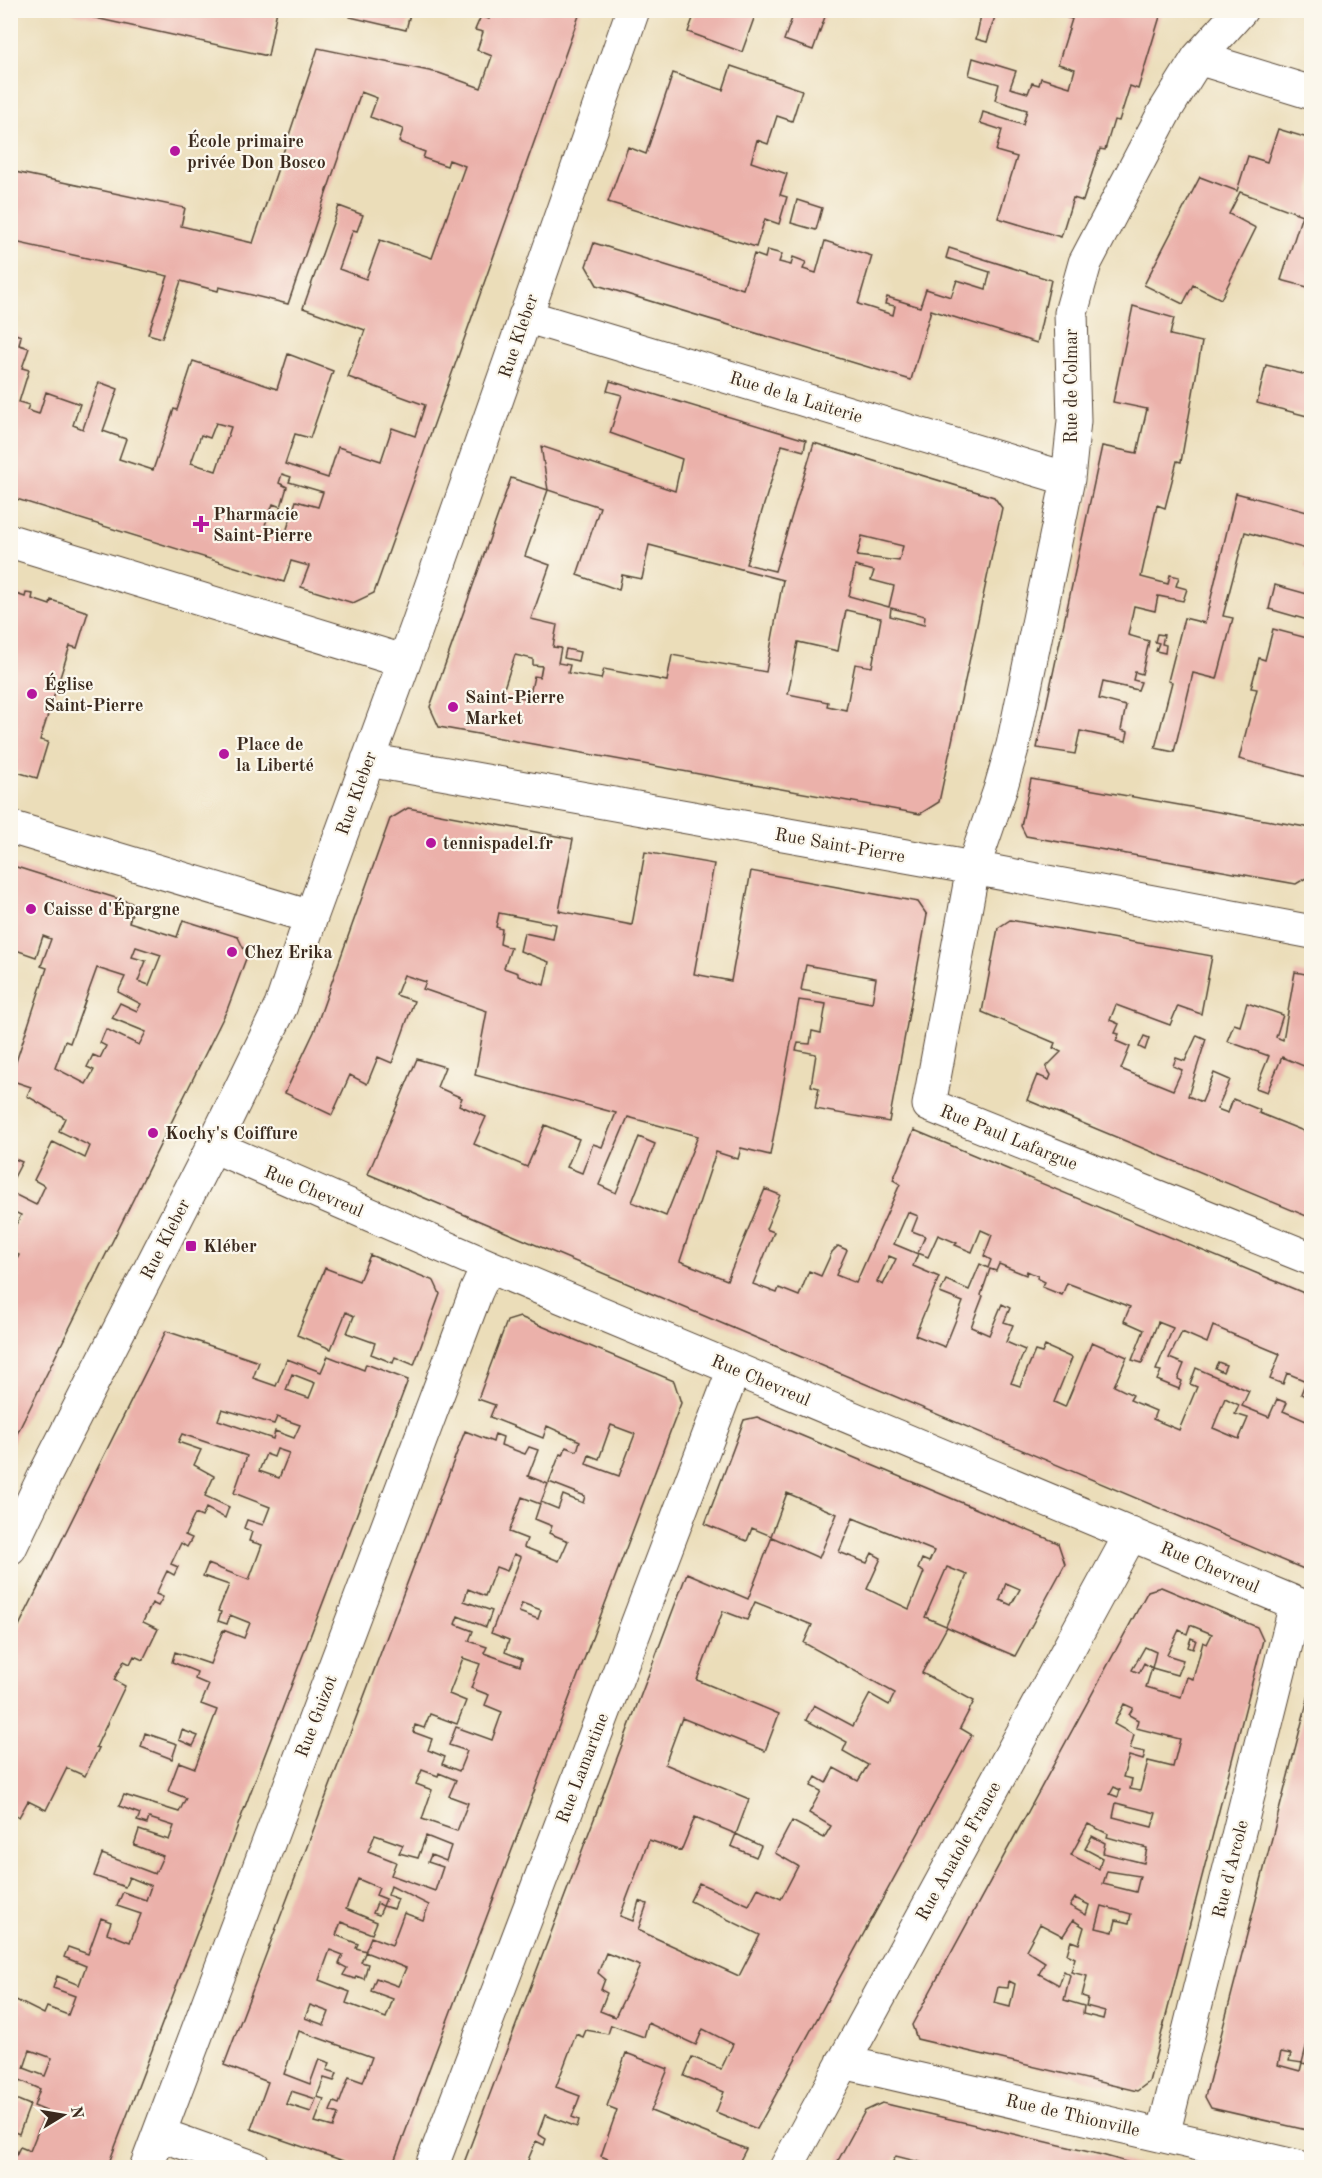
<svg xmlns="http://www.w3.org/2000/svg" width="1322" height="2178" font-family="'Old Standard TT',serif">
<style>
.building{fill:#ebb1aa;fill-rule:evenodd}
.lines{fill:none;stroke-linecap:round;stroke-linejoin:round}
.minor-casing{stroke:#554535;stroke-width:35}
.path{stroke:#554535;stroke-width:4;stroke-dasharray:1.5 4.5;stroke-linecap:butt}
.minor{stroke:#fff;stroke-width:33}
.poi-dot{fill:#b5179e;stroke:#fbf7ec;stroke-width:2}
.labels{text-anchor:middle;stroke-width:4.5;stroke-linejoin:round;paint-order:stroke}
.poi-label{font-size:18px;font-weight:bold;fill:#3b2a1e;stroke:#fbf7ec;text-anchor:start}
.street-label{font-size:18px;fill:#3b2a1e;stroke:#fbf7ec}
</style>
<rect width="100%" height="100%" fill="#fbf7ec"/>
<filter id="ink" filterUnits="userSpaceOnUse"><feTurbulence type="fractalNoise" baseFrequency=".0167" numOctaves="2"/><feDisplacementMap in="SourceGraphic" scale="12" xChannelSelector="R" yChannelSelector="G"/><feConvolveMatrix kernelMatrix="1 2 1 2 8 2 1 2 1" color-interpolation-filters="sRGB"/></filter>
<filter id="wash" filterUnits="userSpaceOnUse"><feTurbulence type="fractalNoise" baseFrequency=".008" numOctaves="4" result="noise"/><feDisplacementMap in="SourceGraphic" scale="24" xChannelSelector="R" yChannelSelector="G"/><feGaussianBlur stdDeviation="1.35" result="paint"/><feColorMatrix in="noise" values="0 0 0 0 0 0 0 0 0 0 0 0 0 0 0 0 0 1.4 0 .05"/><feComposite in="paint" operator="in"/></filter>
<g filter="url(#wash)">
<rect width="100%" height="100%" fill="#ebddb9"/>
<g id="blocks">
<path class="building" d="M59,10H277L268,56Z
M351,10H411L406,30L350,17Z
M491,10H581L374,593L353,603L301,587L309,566L291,561L284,582L10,497V332L21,336L19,345L29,348L22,368L29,370L19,402L29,405L27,410L39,414L46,392L80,404L73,425L83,429L99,382L118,389L103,431L126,439L119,459L153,470L174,409L177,410L193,361L277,389L288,354L333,371L310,438L295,434L285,464L328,478L338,447L381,461L392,428L415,436L425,405L348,377L365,330L303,308L339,206L363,215L357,231L353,230L339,269L366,279L380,240L432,258L465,166L449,160L447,166L423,158L425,152L399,142L403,129L370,117L377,98L361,92L288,304L219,287L218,291L181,281L162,338L148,334L168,276L10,241V171L185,208L181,226L253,243L318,48L439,73L481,88L492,56L477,50L483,32L475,30L481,16L489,19ZM216,423L231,427L216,471L191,463L201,435L210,438ZM282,474L291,477L289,482L323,492L318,507L296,501L286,532L265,525L273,504L281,507L287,487L279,483Z
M696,10H757L742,52L688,32Z
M795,10H815L826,14L813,50L784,40Z
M982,10H997L987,42L976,39Z
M1055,10H1096L1104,13L1105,10H1162L1138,89L1130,86L1119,121L1114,120L1105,150L1100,149L1083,201L1073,198L1061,237L998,218L1017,157L996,151L1002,130L980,123L983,112L1023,125L1027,110L995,100L999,84L969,75L973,58L1016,71L1010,88L1028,93L1032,83L1039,85L1041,78L1070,87L1075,69L1058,64L1072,19L1054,14Z
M731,66L802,90L792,121L777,116L768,144L757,140L751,162L787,174L780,195L787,197L779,224L765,219L756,247L608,202L628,147L646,154L673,73L723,90Z
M1278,129L1311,139V288L1281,280L1302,215L1240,192L1229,214L1256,228L1221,299L1193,285L1183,304L1144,285L1200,177L1237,191L1248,156L1267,162Z
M797,200L822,208L816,230L791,223Z
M825,241L872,256L858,304L893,315L895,306L885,304L887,297L920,307L926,289L951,297L957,280L986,289L990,272L946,258L949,248L1051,280L1037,343L931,310L911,380L597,285L586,266L594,243L743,289L754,254L765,258L767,250L782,254L779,262L791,265L793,257L806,262L803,269L816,273Z
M1133,306L1174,318L1170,335L1202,342L1181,462L1177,461L1165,508L1157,505L1141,577L1168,584L1170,575L1179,577L1176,586L1187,589L1183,601L1158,596L1155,611L1134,606L1128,635L1149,641L1142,674L1135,672L1133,680L1141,682L1138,690L1103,682L1099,699L1126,706L1121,730L1128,732L1126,741L1080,731L1075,754L1037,748L1102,446L1137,453L1147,409L1113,402Z
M1311,306V326L1306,325Z
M1266,365L1311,376V417L1257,403Z
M610,381L806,440L804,451L782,445L746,564L775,571L814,443L994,497L1002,508L939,802L920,814L439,727L430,707L511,478L548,490L525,556L550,565L531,619L557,625L553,647L561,648L558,663L570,665L568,673L601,679L604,669L667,681L672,655L766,672L783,580L649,545L642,579L622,575L619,590L577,575L600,507L548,490L541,446L675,491L682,459L610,433L622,395L607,391ZM862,536L903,546L899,561L857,556ZM855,566L874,571L871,580L894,586L889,607L849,596ZM891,608L925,616L924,625L890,616ZM846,610L881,618L872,667L855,664L846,710L827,706L828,702L788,694L798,642L838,651ZM515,655L533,659V665L542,666L540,677L534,676L529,699L502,694Z
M1236,493L1311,513V569L1305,567L1310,550L1245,532L1223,616L1233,618L1217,679L1193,673L1174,752L1155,748L1172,682L1168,681L1184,618L1205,623Z
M1275,585L1311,595V621L1269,609Z
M10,592L25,597L26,593L33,594L32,599L50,605L51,600L88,612L77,648L70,646L40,740L48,742L37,778L10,770Z
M1273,629L1311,639V778L1239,759L1257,689L1251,688L1259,658L1265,660Z
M1157,634L1164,635L1162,644L1166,645L1165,653L1156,651L1159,643L1155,642Z
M566,649L580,652L578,661L564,658Z
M1031,779L1311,828V875L1296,884L1026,836L1021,826Z
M408,808L573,839L559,911L632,925L645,852L714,864L694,974L731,981L751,871L918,902L927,915L889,1122L815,1109L819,1088L811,1086L816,1054L796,1050L798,1043L810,1044L812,1031L821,1033L826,1004L799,1000L770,1155L741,1148L738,1159L716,1152L680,1261L727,1280L765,1189L780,1195L766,1229L774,1232L753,1284L777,1293L779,1288L799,1296L809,1271L821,1276L832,1252L838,1246L847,1250L836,1275L856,1283L900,1184L893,1180L914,1130L1311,1296V1384L1305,1396L1301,1394L1306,1381L1287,1373L1283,1384L1270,1379L1280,1354L1213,1326L1207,1343L1182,1332L1169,1358L1184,1364L1178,1379L1182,1381L1179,1389L1157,1380L1161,1371L1156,1370L1173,1328L1158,1322L1142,1363L1132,1360L1144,1330L1124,1321L1130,1307L1067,1283L1062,1295L1042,1287L1045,1282L1037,1278L1038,1276L1027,1271L1026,1275L999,1264L996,1271L990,1269L981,1295L983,1296L971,1327L989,1335L1002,1304L1010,1308L1004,1322L1013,1325L1006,1342L1025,1350L1011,1383L1020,1386L1035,1351L1042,1353L1045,1346L1072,1358L1054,1402L1065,1407L1092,1342L1127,1357L1114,1386L1133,1395L1130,1400L1156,1411L1153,1419L1179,1430L1197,1387L1190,1384L1196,1368L1249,1391L1242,1406L1269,1417L1277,1399L1287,1403L1283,1411L1311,1423V1493L1309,1500L1311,1501V1572L368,1174L417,1059L445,1067L437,1087L462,1098L459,1105L486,1117L474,1144L527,1167L545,1125L579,1139L567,1167L582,1173L593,1144L602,1147L616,1113L475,1075L487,1011L423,989L426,982L404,975L396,995L414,1001L392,1063L378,1057L367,1084L350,1075L332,1115L285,1093L314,1032L390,819ZM499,913L556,924L553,939L524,933L520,951L549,962L544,985L518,976V973L504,968L511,948L500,944L502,929L496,927ZM806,965L876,978L872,1003L801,990ZM628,1117L698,1136L666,1216L632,1202L655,1144L639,1137L616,1193L599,1185ZM908,1212L918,1216L912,1231L925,1236L918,1253L928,1257L938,1235L957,1243L955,1245L972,1252L981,1230L992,1235L984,1256L991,1260L988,1268L980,1264L969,1290L946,1280L940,1293L963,1302L945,1347L915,1335L939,1277L913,1266L918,1254L894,1244ZM889,1256L896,1259L883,1285L877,1282ZM1225,1398L1239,1405L1235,1414L1248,1418L1239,1439L1213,1428Z
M10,865L135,904L129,922L177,937L183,920L238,937L247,956L227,1010L10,1448V1266L13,1267L19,1255L10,1251V1226L14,1228L21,1215L10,1210V1192L36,1205L45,1186L34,1180L53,1142L85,1158L90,1146L59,1131L65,1118L27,1096L31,1087L10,1080L47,968L41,966L51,939L43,936L36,957L10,948ZM136,947L161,955L149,985L138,981L146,961L132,957ZM97,968L125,977L118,992L141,1004L137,1011L120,1003L112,1018L146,1032L139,1045L106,1029L100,1043L106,1046L100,1058L93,1055L87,1067L94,1070L86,1084L55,1068L65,1041L70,1043Z
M1010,920L1212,956L1201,1014L1178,1006L1170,1025L1116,1005L1110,1020L1119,1024L1115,1033L1119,1034L1116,1041L1130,1047L1121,1069L1173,1090L1182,1070L1173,1066L1176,1058L1185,1061L1197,1035L1206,1039L1188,1096L1202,1102L1214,1073L1230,1080L1217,1109L1228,1113L1233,1099L1260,1110L1259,1113L1311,1134V1218L1027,1100L1037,1075L1049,1080L1051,1075L1046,1067L1061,1052L1053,1048L1055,1043L982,1012L998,928Z
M1295,972L1311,975V1069L1282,1057L1267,1092L1256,1088L1269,1056L1227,1041L1234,1024L1240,1026L1247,1003L1283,1015L1276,1037L1283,1040Z
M1144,1036L1149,1038L1145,1050L1139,1047Z
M10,1157L22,1162L10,1185Z
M370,1255L434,1281L440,1294L414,1365L395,1357L393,1363L371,1354L375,1343L347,1333L354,1316L346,1312L331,1349L297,1335L325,1268L359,1281Z
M520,1317L674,1381L681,1403L392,2167L364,2168L251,2129L268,2082L224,2065L465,1431L493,1442L495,1434L503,1437L501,1445L525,1454L529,1447L538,1450L528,1476L548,1484L541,1502L558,1509L563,1495L583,1503L585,1496L549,1482L560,1454L563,1455L566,1447L577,1451L580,1441L547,1426L543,1438L490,1417L495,1405L478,1399L507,1321ZM611,1425L635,1434L619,1476L586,1464L589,1455L599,1459ZM522,1497L540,1504L535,1519L552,1526L549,1533L568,1541L559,1561L524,1547L527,1539L509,1532ZM514,1554L521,1557L491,1633L509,1640L505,1652L522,1659L520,1666L484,1653L487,1647L469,1641L473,1631L455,1624L458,1616L486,1627L492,1611L464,1601L468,1589L485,1596L496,1567L507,1571ZM522,1603L541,1610L538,1619L519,1612ZM463,1658L480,1664L471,1688L489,1695L485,1705L502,1712L492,1740L456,1727L449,1745L467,1751L459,1771L442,1764L445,1757L428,1750L432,1739L413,1732L415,1725L424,1728L430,1714L457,1724L466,1701L449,1694ZM422,1770L438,1776L439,1773L456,1780L449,1796L468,1803L457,1831L422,1819L432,1790L416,1784ZM375,1835L403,1845L399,1853L418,1858L426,1836L451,1846L446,1861L431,1855L428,1862L443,1867L435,1891L391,1875L396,1862L368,1851ZM358,1879L379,1888L376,1895L386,1899L383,1906L394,1909L398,1899L388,1895L391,1886L429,1905L423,1920L404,1913L392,1945L371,1937L365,1952L406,1968L398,1986L376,1978L371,1991L393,1999L386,2018L346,2003L350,1992L319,1980L330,1950L343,1955L339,1964L347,1968L343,1975L355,1979L356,1976L364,1979L368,1964L361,1962L366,1951L356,1948L358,1944L336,1935L341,1922L372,1934L377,1922L346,1909ZM310,2005L329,2012L324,2025L305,2018ZM299,2031L372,2057L363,2082L349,2077L339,2104L334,2102L330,2111L338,2114L333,2127L315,2122L324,2099L317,2097L324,2078L334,2081L337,2073L327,2070L330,2063L319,2059L310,2084L284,2074ZM291,2091L316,2099L311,2112L286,2104Z
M166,1331L259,1362L253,1378L276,1386L287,1359L321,1372L328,1356L364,1370L366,1364L408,1380L107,2168H29L13,2161L20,2147L30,2151L46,2111L34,2106L40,2089L20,2080L15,2092L10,2089V1997L44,2014L47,2007L68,2015L75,1996L53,1988L57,1976L79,1985L86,1966L64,1957L68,1947L88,1954L101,1918L111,1922L107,1933L130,1942L141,1914L117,1906L123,1892L146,1900L151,1886L129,1877L125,1887L94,1876L102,1854L155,1874L163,1856L134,1845L139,1830L169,1840L174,1826L149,1818L147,1824L137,1821L140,1814L119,1806L124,1795L179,1812L186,1798L168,1791L179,1762L195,1768L217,1710L201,1704L209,1685L195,1679L197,1672L172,1662L175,1652L210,1664L223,1630L244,1638L250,1623L230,1615L227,1624L218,1621L221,1612L218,1611L229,1585L203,1576L208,1564L249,1580L262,1545L249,1541L252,1532L244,1528L247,1520L263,1525L270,1507L234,1493L247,1456L182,1434L178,1442L201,1450L194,1465L214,1476L205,1496L229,1507L225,1518L206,1508L202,1517L195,1514L185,1535L192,1538L187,1547L181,1543L171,1564L178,1567L174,1575L167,1571L156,1594L163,1597L158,1606L152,1603L143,1622L158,1629L143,1660L134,1656L130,1664L124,1661L114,1680L125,1686L96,1747L99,1748L85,1776L67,1768L46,1810L28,1801L19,1817L10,1812V1644ZM292,1374L315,1383L309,1398L286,1390ZM222,1409L274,1424L277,1417L300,1425L294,1438L275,1431L273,1439L218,1420ZM277,1449L289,1453L279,1478L259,1471L266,1454L274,1457ZM30,2050L52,2058L45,2076L24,2068Z
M1218,1362L1226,1365L1223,1372L1215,1368Z
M757,1417L1058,1543L1065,1564L1015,1656L947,1627L922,1673L974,1701L960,1728L972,1735L757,2129L716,2112L724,2092L684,2076L692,2057L721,2069L733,2044L703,2029L696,2045L648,2023L644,2037L611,2025L608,2034L586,2030L583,2037L576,2034L556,2087L580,2096L572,2117L579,2120L577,2127L545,2115L538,2134L546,2139L544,2145L536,2141L528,2160L537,2168H462L687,1573L748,1599L772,1537L819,1558L837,1514L787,1493L771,1536L752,1528L747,1541L705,1524L744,1420ZM853,1518L934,1551L929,1562L922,1559L918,1569L924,1572L909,1609L867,1589L881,1558L872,1553L867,1563L839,1552ZM947,1567L967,1575L946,1626L925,1617ZM1006,1583L1020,1589L1011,1605L1000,1600ZM755,1602L812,1625L804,1643L895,1693L889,1705L870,1694L853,1726L814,1705L806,1720L847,1742L843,1751L868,1765L858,1781L834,1768L826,1783L816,1777L811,1786L821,1791L809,1813L831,1826L824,1838L792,1821L775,1853L798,1866L781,1899L758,1888L749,1905L699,1883L690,1901L760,1935L739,1976L638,1930L647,1904L639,1901L633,1921L620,1916L649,1840L681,1851L695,1817L736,1834L749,1799L665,1764L682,1718L765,1751L779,1714L697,1680L723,1611L747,1620ZM606,1953L640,1966L615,2017L600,2011L607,1993L601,1990L605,1979L598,1973Z
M1161,1587L1257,1627L1263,1640L1149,2082L1137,2091L917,2039L912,2025L1148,1591ZM1190,1625L1212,1634L1207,1644L1203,1642L1193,1679L1187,1677L1181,1697L1146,1687L1152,1668L1177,1675L1183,1660L1167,1655L1179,1630L1187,1634ZM1145,1647L1156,1652L1152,1668L1144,1663L1139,1673L1132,1670ZM1124,1704L1133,1708L1129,1715L1138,1720L1136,1728L1180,1739L1173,1767L1148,1761L1140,1791L1130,1789L1132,1779L1123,1777L1129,1756L1143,1760L1145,1752L1130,1749L1134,1735L1114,1724ZM1114,1787L1120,1790L1118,1797L1110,1794ZM1116,1803L1156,1813L1152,1827L1113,1817ZM1088,1824L1108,1834L1107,1837L1147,1848L1144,1863L1103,1853L1105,1843L1092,1836L1085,1849L1102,1858L1099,1869L1071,1855ZM1107,1871L1140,1876L1136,1892L1103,1884ZM1075,1898L1089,1905L1086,1915L1070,1906ZM1102,1906L1131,1914L1129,1923L1116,1920L1113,1932L1096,1928ZM1073,1920L1084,1927L1079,1944L1071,1941L1069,1947L1067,1954L1075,1958L1071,1972L1087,1976L1082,1996L1088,1998L1086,2006L1105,2011L1103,2019L1083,2014L1084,2006L1064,2000L1070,1975L1064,1971L1059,1985L1039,1974L1045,1962L1026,1950L1040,1924L1063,1936ZM1009,1981L1015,1984L1010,2007L994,2003L998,1987L1008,1988Z
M1191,1638L1196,1640L1193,1649L1188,1647Z
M1311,1687V2028L1302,2063L1289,2061L1291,2054L1281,2052L1278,2065L1300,2071L1302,2063L1311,2065V2131L1211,2108L1205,2097Z
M182,1730L198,1736L193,1746L179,1740Z
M145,1733L177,1744L172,1759L141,1747Z
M736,1834L761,1846L756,1857L731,1846Z
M377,1903L383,1906L379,1915L373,1913Z
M626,2053L668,2069L651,2111L746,2149L736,2168H629L601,2156L617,2110L607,2106Z
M13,2098L30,2105L19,2134L10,2130V2105Z
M882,2103L1102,2155L1148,2168H943L896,2156L889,2168H834L865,2111Z"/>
</g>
</g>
<g filter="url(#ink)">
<use href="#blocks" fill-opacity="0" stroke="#554535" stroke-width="1.5"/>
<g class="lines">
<g class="minor-casing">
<path id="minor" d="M1241,10L1198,58L1165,111L1085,263L1071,313L1074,421L1068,479L1013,745L1000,790L973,868L929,1105L1312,1259
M1198,58L1312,93
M525,316L1068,479
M10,541L403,661
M368,760L973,868L1312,932
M10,827L311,917
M213,1146L488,1266L1312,1610
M10,1548L44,1477L213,1146L281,1006L311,917L417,627L633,10
M843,2062L1303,2168
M159,2134L255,2168
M1163,2135L1296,1604
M146,2168L476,1292L488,1266
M431,2168L734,1369
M786,2168L1131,1534"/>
</g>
<path class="path" d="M1307,2064L1312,2049"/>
<use href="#minor" class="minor"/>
</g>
</g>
<g class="poi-dot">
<circle cx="175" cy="151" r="6"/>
<path d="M198 515h6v6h6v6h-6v6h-6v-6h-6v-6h6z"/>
<circle cx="32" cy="694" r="6"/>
<circle cx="453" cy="707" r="6"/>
<circle cx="224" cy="754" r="6"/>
<circle cx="431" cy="843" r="6"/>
<circle cx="31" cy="909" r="6"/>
<circle cx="232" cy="952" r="6"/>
<circle cx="153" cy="1133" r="6"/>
<rect x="185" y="1240" width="12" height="12" rx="3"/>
</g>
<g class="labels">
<g class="poi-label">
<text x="187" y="147">École primaire<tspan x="187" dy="21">privée Don Bosco</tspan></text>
<text x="213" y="520">Pharmacie<tspan x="213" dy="21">Saint-Pierre</tspan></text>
<text x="44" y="690">Église<tspan x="44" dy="21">Saint-Pierre</tspan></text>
<text x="465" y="703">Saint-Pierre<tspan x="465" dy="21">Market</tspan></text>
<text x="236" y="750">Place de<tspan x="236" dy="21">la Liberté</tspan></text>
<text x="443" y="849">tennispadel.fr</text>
<text x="43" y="915">Caisse d'Épargne</text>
<text x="244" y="958">Chez Erika</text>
<text x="165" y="1139">Kochy's Coiffure</text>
<text x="203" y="1252">Kléber</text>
</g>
<g class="street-label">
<text transform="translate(518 336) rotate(-71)" y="6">Rue Kleber</text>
<text transform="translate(1071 386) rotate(-90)" y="6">Rue de Colmar</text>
<text transform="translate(796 397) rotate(17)" y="6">Rue de la Laiterie</text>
<text transform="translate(356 793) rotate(-70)" y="6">Rue Kleber</text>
<text transform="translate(840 845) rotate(10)" y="6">Rue Saint-Pierre</text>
<text transform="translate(1009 1137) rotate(22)" y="6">Rue Paul Lafargue</text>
<text transform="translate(314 1191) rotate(23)" y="6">Rue Chevreul</text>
<text transform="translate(165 1239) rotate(-63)" y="6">Rue Kleber</text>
<text transform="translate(761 1380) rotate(23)" y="6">Rue Chevreul</text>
<text transform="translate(1210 1567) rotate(23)" y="6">Rue Chevreul</text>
<text transform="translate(316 1716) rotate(-69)" y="6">Rue Guizot</text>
<text transform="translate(582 1768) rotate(-69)" y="6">Rue Lamartine</text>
<text transform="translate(958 1851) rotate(-61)" y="6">Rue Anatole France</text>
<text transform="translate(1230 1869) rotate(-76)" y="6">Rue d'Arcole</text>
<text transform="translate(1073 2115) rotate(13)" y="6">Rue de Thionville</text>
</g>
</g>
<rect width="1322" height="2178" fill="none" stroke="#fbf7ec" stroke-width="36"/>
<g transform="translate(63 2115) rotate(79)" stroke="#fbf7ec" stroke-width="4.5" paint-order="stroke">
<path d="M0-4.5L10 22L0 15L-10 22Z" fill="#3b2a1e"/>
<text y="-9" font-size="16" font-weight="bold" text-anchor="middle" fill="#3b2a1e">N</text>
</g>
</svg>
